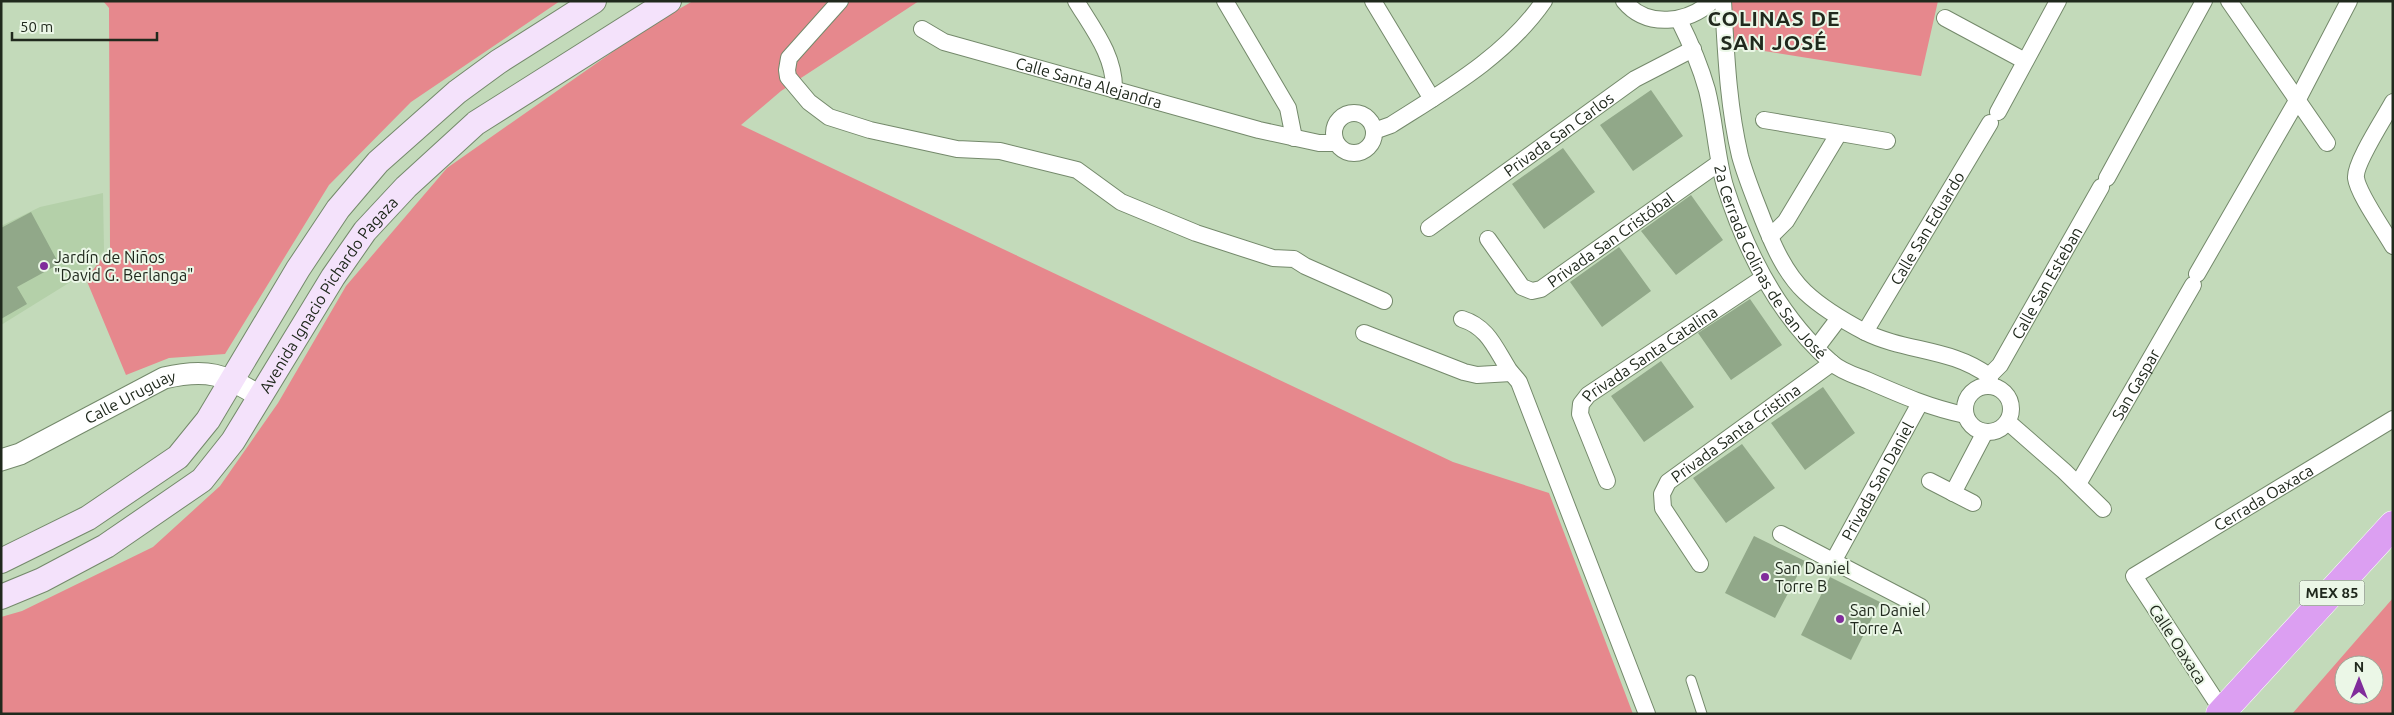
<svg xmlns="http://www.w3.org/2000/svg" width="2394" height="715" font-family="Ubuntu,sans-serif">
<style>
.built{fill:#b4d0a9}
.green{fill:#e6888d;fill-rule:evenodd}
.building{fill:#91a889}
.lines{fill:none;stroke-linecap:round;stroke-linejoin:round}
.service-casing{stroke:#74896b;stroke-width:11}
.minor-casing{stroke:#74896b;stroke-width:18}
.tertiary-casing{stroke:#74896b;stroke-width:23}
.secondary-casing{stroke:#74896b;stroke-width:26}
.motorway-casing{stroke:#fff;stroke-width:29}
.service{stroke:#fff;stroke-width:9}
.minor{stroke:#fff;stroke-width:16}
.tertiary{stroke:#fff;stroke-width:21}
.secondary{stroke:#f4e2fb;stroke-width:24}
.motorway{stroke:#dc9ff2;stroke-width:28}
.poi-dot{fill:#802c9b;stroke:#ebf7e7;stroke-width:2}
.labels{text-anchor:middle;stroke-width:4;stroke-linejoin:round;paint-order:stroke}
.shield{fill:#ebf7e7;stroke:#5d675a;stroke-width:1}
.shield-label{font-size:15px;font-weight:bold;fill:#20291d}
.street-label{font-size:16px;fill:#20291d;stroke:#ebf7e7}
.poi-label{font-size:16px;fill:#20291d;stroke:#ebf7e7;text-anchor:start}
.district-label{font-size:21px;font-weight:bold;letter-spacing:1px;fill:#20291d;stroke:#ebf7e7}
</style>
<rect width="100%" height="100%" fill="#c3daba"/>
<path class="built" d="M103,193L104,251L72,281L1,325V226L40,207Z"/>
<path class="green" d="M103,1H560L411,102L329,185L225,354L169,358L126,375L86,279L110,248L109,8Z
M693,1H919L781,91L741,125L1453,462L1549,493L1633,714H1V617L22,611L153,547L220,486L278,403L346,286L447,168L651,25Z
M1729,1H1938L1921,76L1732,46Z
M2393,598V714H2292ZM2344,665H2374V695H2344Z"/>
<path class="building" d="M1651,90L1683,136L1633,171L1600,125Z
M1563,148L1595,192L1544,229L1512,184Z
M1691,195L1723,240L1676,275L1641,231Z
M31,212L59,264L17,287L27,304L1,319V228Z
M1619,247L1651,291L1602,327L1570,282Z
M1750,299L1782,345L1731,380L1698,333Z
M1661,361L1694,407L1644,442L1611,396Z
M1823,387L1855,433L1805,470L1771,423Z
M1742,444L1775,488L1726,523L1693,478Z
M1754,536L1805,561L1775,618L1725,593Z
M1830,577L1880,602L1851,660L1801,635Z"/>
<g class="lines">
<g class="service-casing">
<path id="service" d="M1691,680L1702,714"/>
</g>
<g class="minor-casing">
<g id="minor">
<path d="M840,1L789,58L787,70L788,77L809,102L829,117L870,130L957,149L1000,151L1077,170L1121,202L1196,233L1273,258L1294,259L1305,266L1384,301"/>
<path d="M1076,1C1093,29 1115,56 1114,90"/>
<path d="M1225,1L1288,108L1294,138"/>
<path d="M1373,1L1432,99"/>
<path d="M1624,1C1647,29 1688,23 1712,1"/>
<path d="M1723,1C1726,53 1728,105 1740,156C1746,178 1755,199 1763,220C1773,245 1785,273 1805,292C1822,308 1844,321 1865,332C1905,352 1952,348 1989,376L1991,386"/>
<path d="M2229,1L2327,143"/>
<path d="M1945,18L2025,61"/>
<path id="s1" d="M1679,20C1690,42 1700,65 1707,90C1715,122 1716,155 1725,186C1746,252 1779,317 1832,363C1842,372 1857,376 1869,381C1901,395 1931,408 1965,415"/>
<path id="s2" d="M922,29L944,42L1259,130L1319,143H1336"/>
<path d="M2393,102C2385,117 2354,164 2356,178C2358,194 2384,230 2393,246"/>
<path d="M1998,112L2058,1"/>
<circle cx="1354" cy="133" r="20"/>
<path d="M1764,120L1887,141"/>
<path d="M1374,131L1391,125C1446,90 1506,56 1544,1"/>
<path d="M2107,178L2204,1"/>
<path id="s3" d="M1429,228L1635,79L1693,49"/>
<path d="M1770,237L1786,221L1839,133"/>
<path id="s4" d="M1488,239L1522,287L1532,291L1541,289L1719,163"/>
<path d="M2197,274L2298,99L2349,1"/>
<path d="M1462,319C1488,327 1495,348 1509,370C1512,374 1516,378 1519,382L1647,714"/>
<path id="s5" d="M1865,332L1990,123"/>
<path d="M1364,333L1464,372L1477,375L1511,373"/>
<path d="M1817,347L1839,318"/>
<path id="s6" d="M1989,376L2000,365L2101,187"/>
<circle cx="1988" cy="409" r="23"/>
<path d="M2008,422L2064,471L2103,509"/>
<path id="s7" d="M1607,481L1580,414L1581,404L1588,395L1763,278"/>
<path d="M1930,481L1973,503"/>
<path id="s8" d="M2078,484L2193,285"/>
<path d="M1953,493L1985,432"/>
<path d="M1781,534L1921,607"/>
<path id="s9" d="M1834,560L1920,403"/>
<path id="s10" d="M1700,564L1663,508L1662,494L1668,482L1832,363"/>
<path id="s11" d="M2223,712L2134,576L2393,419"/>
</g>
</g>
<g class="tertiary-casing">
<g id="tertiary">
<path id="s12" d="M1,460L20,454L164,378C207,368 224,374 261,397"/>
</g>
</g>
<g class="secondary-casing">
<g id="secondary">
<path d="M1,561L88,518L178,457L208,420L298,269L338,209L378,162L457,92L498,62L594,1"/>
<path id="s13" d="M1,597L42,580L106,546L202,480L233,441L333,277L365,231L406,187L476,123L669,1"/>
</g>
</g>
<g class="motorway-casing">
<path id="motorway" d="M2220,714L2393,525"/>
</g>
<use href="#service" class="service"/>
<use href="#minor" class="minor"/>
<use href="#tertiary" class="tertiary"/>
<use href="#secondary" class="secondary"/>
<use href="#motorway" class="motorway"/>
</g>
<g class="poi-dot">
<circle cx="44" cy="266" r="5"/>
<circle cx="1765" cy="577" r="5"/>
<circle cx="1840" cy="619" r="5"/>
</g>
<g class="labels">
<rect class="shield" x="2299.5" y="580.5" width="65" height="25" rx="4"/>
<g class="shield-label">
<text x="2332" y="598">MEX 85</text>
</g>
<g class="street-label">
<text dy="6" stroke="none"><textPath href="#s2" startOffset="176">Calle Santa Alejandra</textPath></text>
<text dy="6" stroke="none"><textPath href="#s3" startOffset="160">Privada San Carlos</textPath></text>
<text dy="6" stroke="none"><textPath href="#s5" startOffset="121">Calle San Eduardo</textPath></text>
<text dy="6" stroke="none"><textPath href="#s4" startOffset="164">Privada San Cristóbal</textPath></text>
<text dy="6" stroke="none"><textPath href="#s1" startOffset="262">2a Cerrada Colinas de San José</textPath></text>
<text dy="6" stroke="none"><textPath href="#s6" startOffset="110">Calle San Esteban</textPath></text>
<text dy="6" stroke="none"><textPath href="#s13" startOffset="458">Avenida Ignacio Pichardo Pagaza</textPath></text>
<text dy="6" stroke="none"><textPath href="#s7" startOffset="168">Privada Santa Catalina</textPath></text>
<text dy="6" stroke="none"><textPath href="#s8" startOffset="115">San Gaspar</textPath></text>
<text dy="6" stroke="none"><textPath href="#s12" startOffset="144">Calle Uruguay</textPath></text>
<text dy="6" stroke="none"><textPath href="#s10" startOffset="178">Privada Santa Cristina</textPath></text>
<text dy="6" stroke="none"><textPath href="#s9" startOffset="90">Privada San Daniel</textPath></text>
<text dy="6" stroke="none"><textPath href="#s11" startOffset="314">Cerrada Oaxaca</textPath></text>
<text transform="translate(2178 644) rotate(57)" y="6">Calle Oaxaca</text>
</g>
<g class="poi-label">
<text x="54" y="263">Jardín de Niños<tspan x="54" dy="18">"David G. Berlanga"</tspan></text>
<text x="1775" y="574">San Daniel<tspan x="1775" dy="18">Torre B</tspan></text>
<text x="1850" y="616">San Daniel<tspan x="1850" dy="18">Torre A</tspan></text>
</g>
<g class="district-label">
<text x="1774" y="26">COLINAS DE<tspan x="1774" dy="24">SAN JOSÉ</tspan></text>
</g>
</g>
<rect width="2394" height="715" fill="none" stroke="#20291d" stroke-width="5"/>
<g transform="translate(2359 680)"><circle r="24" fill="#ebf7e7" stroke="#9aa596"/>
<path d="M0-4L9 19L0 12L-9 19Z" fill="#802c9b"/>
<text y="-8" font-size="14" font-weight="bold" text-anchor="middle" fill="#20291d">N</text>
</g>
<path d="M12 32v8h145v-8" fill="none" stroke="#20291d" stroke-width="2.5"/>
<text x="20" y="32" font-size="15" fill="#20291d" stroke="#ebf7e7" stroke-width="4" paint-order="stroke">50 m</text>
</svg>
